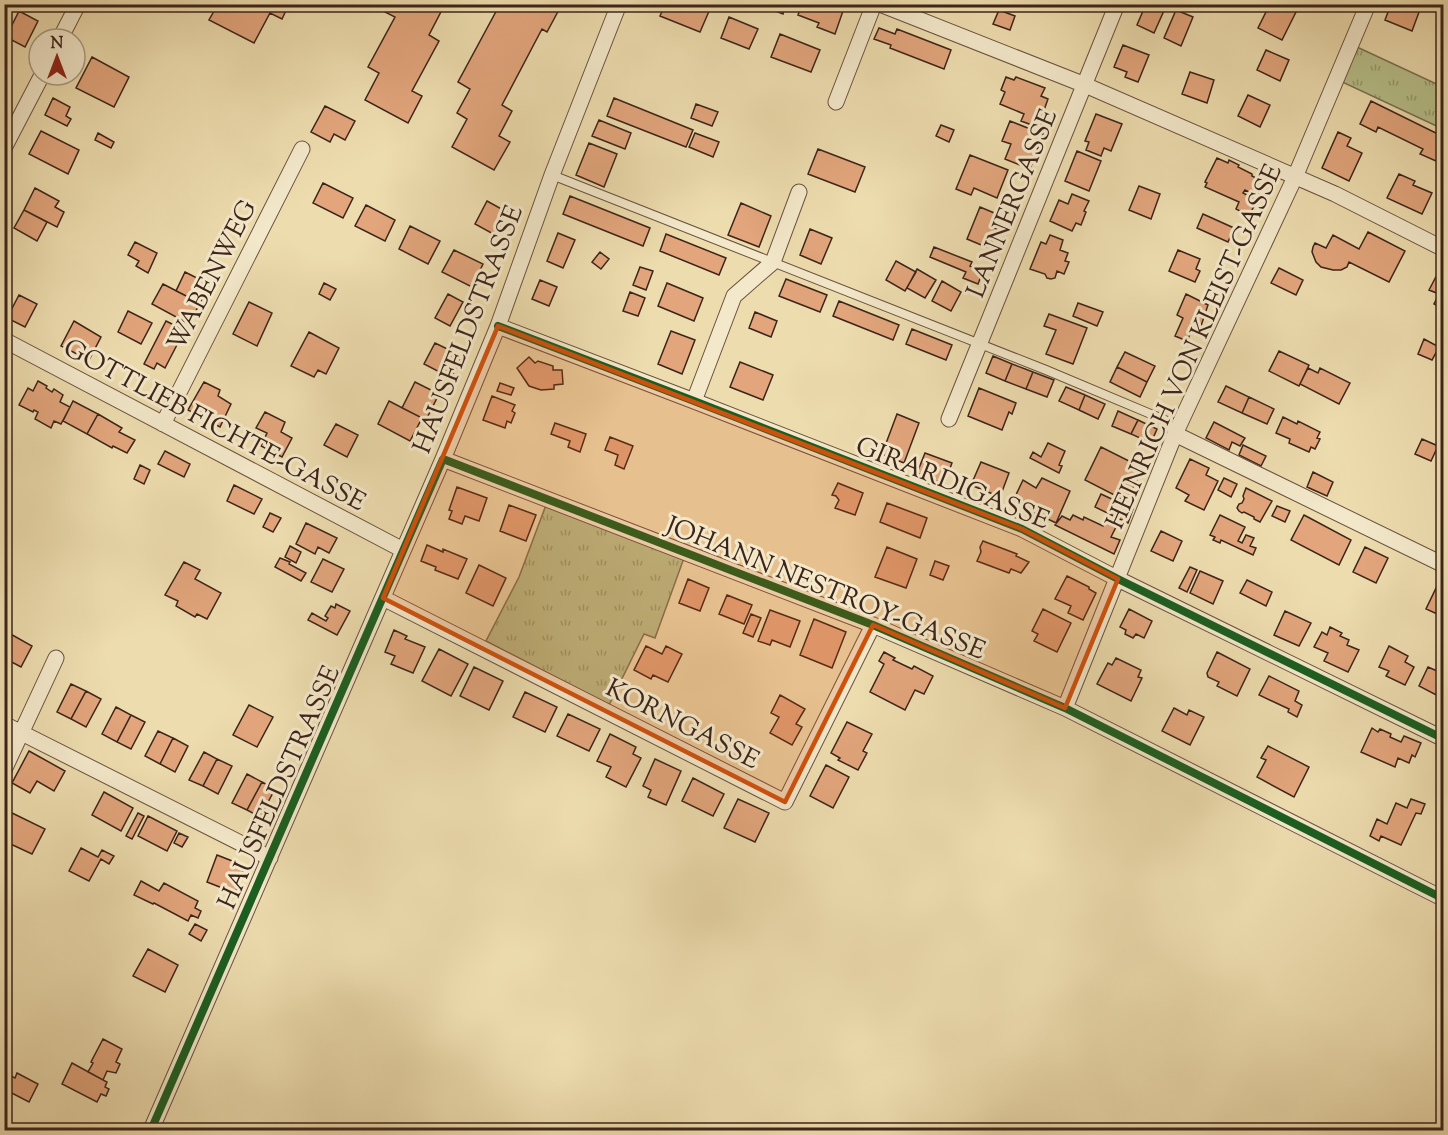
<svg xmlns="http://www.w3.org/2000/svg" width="1448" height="1135" font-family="'Sorts Mill Goudy',serif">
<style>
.grass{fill:url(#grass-tufts);stroke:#7a7252;stroke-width:1.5}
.building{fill:#e2a57c;stroke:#3d241a;stroke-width:1.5}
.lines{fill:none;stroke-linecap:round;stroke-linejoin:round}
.lane-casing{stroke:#69523f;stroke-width:10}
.street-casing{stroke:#69523f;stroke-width:17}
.lane{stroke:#f3e8ca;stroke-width:8}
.street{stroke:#f3e8ca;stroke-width:15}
.cycleway-casing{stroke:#f3e8ca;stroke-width:11}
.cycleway{stroke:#1b5e20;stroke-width:8}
.marked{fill:#ce510e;fill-opacity:0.2;stroke:#ce510e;stroke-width:4.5;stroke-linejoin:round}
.labels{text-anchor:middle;stroke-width:6;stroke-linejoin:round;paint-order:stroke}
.street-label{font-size:26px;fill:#3d241a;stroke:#f3e8ca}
</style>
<defs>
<pattern id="grass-tufts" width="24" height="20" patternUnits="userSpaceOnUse" patternTransform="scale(1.5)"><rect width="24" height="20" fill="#b7c08b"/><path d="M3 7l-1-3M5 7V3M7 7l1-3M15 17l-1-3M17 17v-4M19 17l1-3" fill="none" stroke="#969c71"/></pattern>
</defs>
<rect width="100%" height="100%" fill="#eddcae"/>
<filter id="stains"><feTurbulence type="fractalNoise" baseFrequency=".00333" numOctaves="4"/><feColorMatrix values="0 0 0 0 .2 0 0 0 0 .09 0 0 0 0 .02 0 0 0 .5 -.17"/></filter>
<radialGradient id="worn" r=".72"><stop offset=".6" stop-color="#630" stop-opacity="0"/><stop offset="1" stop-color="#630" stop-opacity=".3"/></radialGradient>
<path class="grass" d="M1357,47L1443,87V129L1340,81Z
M546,505L684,558L655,638L644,634L609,705L486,641L519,577Z"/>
<path class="building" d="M218,4H289L282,19L270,13L254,43L209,20Z
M389,4H452L449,11L443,8L429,35L439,41L412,91L422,96L408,123L365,100L379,73L368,67L395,17L385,12Z
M508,4H569L566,9L561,6L547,32L542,29L502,105L512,111L499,136L510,142L494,170L452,147L467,119L457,113L470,89L458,82L499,6L506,10Z
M665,4H698L710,9L700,32L660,16Z
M758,4H786L783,14Z
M802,4H826L843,11L835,34L817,27L819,23L798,15Z
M1146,4H1162L1166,6L1154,33L1137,25Z
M1270,4H1300L1282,40L1258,28Z
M1391,4H1422L1412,31L1385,20Z
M999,10L1015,16L1010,30L993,24Z
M1176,10L1193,17L1181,46L1164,38Z
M19,11L38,21L25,47L6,37Z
M729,17L758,29L749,49L721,38Z
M879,28L895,34L897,29L951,50L944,69L890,48L891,45L874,39Z
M780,34L820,50L811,72L771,57Z
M1123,45L1149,55L1138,82L1125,77L1127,72L1114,67Z
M1266,50L1289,60L1280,81L1257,70Z
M92,57L129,77L114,107L76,88Z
M1190,72L1214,80L1207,103L1182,94Z
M1006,77L1014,80L1016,77L1045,88L1041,96L1048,99L1043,113L1045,114L1040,128L1021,121L1024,114L1000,104L1005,92L1001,90Z
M1248,95L1270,105L1260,127L1238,116Z
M53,98L70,107L66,116L71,119L67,126L45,115Z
M614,98L693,130L686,147L607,116Z
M1371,101L1444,137V146L1436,161L1420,154L1423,149L1378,127L1376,132L1360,124Z
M696,104L718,112L712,126L691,118Z
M325,106L355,121L345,140L334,134L330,142L311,132Z
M1096,114L1122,124L1111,151L1104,148L1101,156L1086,150L1089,142L1085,141Z
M599,120L631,133L625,149L592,136Z
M1010,121L1043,134L1030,169L1005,159L1011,144L1002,141Z
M941,125L954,130L949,142L936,136Z
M41,131L79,150L68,174L29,154Z
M1338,132L1351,138L1347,146L1362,153L1349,181L1322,168Z
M98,133L114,142L111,148L95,140Z
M695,133L719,142L713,157L689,147Z
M589,143L617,154L604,187L576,175Z
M818,149L865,167L855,192L808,174Z
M1077,151L1101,161L1089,191L1065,181Z
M970,155L1008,170L997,198L974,188L971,195L956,189Z
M1217,158L1228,163L1229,160L1239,165L1238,167L1252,174V176L1264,182L1257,196L1245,190L1243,193L1257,200L1249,216L1236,209L1239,202L1205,187L1207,183L1205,182Z
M1399,174L1415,181L1413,185L1432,193L1422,214L1387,198Z
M323,183L353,198L343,218L313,203Z
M1139,186L1160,194L1151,219L1129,210Z
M35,188L59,201L55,207L64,212L57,227L24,210Z
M1072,194L1089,201L1084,211L1086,212L1081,225L1076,223L1072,231L1050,221L1059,200L1068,204Z
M570,196L650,228L643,246L563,214Z
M487,201L507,212L495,235L475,224Z
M741,203L771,216L759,247L728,235Z
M366,205L395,220L385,241L355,226Z
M980,207L999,215L993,227L997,229L990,246L987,244L986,247L967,239Z
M24,210L47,222L37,241L14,228Z
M1203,214L1234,228L1228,242L1197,228Z
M410,226L440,241L428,264L399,249Z
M810,229L832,238L821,264L800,255Z
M1368,232L1405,251L1389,282L1349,262L1347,267L1341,270H1333L1321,267L1316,262L1312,252L1313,247L1315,243L1326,248L1333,235L1359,249Z
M558,233L575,240L563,268L547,261Z
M666,234L726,258L719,275L660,251Z
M1050,235L1063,240L1060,250L1068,253L1065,261L1069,262L1064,274L1057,271L1055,278L1051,279L1047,278L1045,274L1030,269L1041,242L1046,244Z
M135,242L157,253L148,273L136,266L139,261L128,255Z
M934,247L972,262L970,266L983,271L978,284L963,278L966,272L930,257Z
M454,250L483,264L472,287L442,272Z
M1178,250L1200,259L1196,269L1200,271L1195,282L1169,271Z
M600,252L609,259L601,269L592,262Z
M896,261L916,272L905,291L886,280Z
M640,267L653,271L646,290L633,285Z
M1279,268L1303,280L1296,295L1271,283Z
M917,269L936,280L925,298L907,288Z
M1440,269L1444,270V309L1434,304L1439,294L1429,290Z
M185,272L209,284L200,303L176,291Z
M786,279L827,295L820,312L779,296Z
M540,280L557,287L549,306L532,299Z
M942,281L961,292L951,311L932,301Z
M324,283L336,289L330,300L319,294Z
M667,283L703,298L694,321L658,306Z
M163,284L200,303L189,324L152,304Z
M630,292L645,298L638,316L623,311Z
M448,294L463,302L450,326L435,318Z
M1186,294L1208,305L1201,326L1195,323L1187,341L1175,336L1183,318L1177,315Z
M19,295L37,304L25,327L7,318Z
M839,301L899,325L893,340L833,316Z
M249,302L272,313L257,346L233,334Z
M1078,303L1103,312L1097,326L1073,316Z
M128,311L152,323L141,344L118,332Z
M755,312L777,321L771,337L749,328Z
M1049,314L1087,328L1073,364L1046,354L1056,330L1044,326Z
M74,321L101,337L89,360L61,346Z
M166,321L182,329L177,338L180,339L165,368L157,363L154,369L144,364Z
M912,329L952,345L946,360L906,344Z
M671,331L695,340L682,374L658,364Z
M309,332L339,348L326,374L318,370L314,377L291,366Z
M1424,339L1439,347L1432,360L1418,354Z
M435,343L462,356L451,378L424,364Z
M1279,351L1309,365L1299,386L1269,371Z
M1125,352L1155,366L1147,382L1117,367Z
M993,356L1012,364L1005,381L986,373Z
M529,357L535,363L538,361L553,366V370H562L563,384L554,385V389L541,390L529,386L517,368Z
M740,362L773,375L763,400L730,387Z
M1012,364L1033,372L1026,389L1005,381Z
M1117,367L1147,382L1140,397L1110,382Z
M1308,368L1318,373L1320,368L1350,383L1339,404L1300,384Z
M1033,372L1054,380L1047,397L1026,389Z
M38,381L47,386L46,388L52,392L54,389L63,395L60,402L70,407L61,424L54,421L51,428L35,419L38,412L34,410L33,412L19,405L28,388L33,391Z
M204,382L220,390L218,396L231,404L220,427L188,410Z
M415,382L439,394L426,420L402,408Z
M500,383L514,388L511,395L497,391Z
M1226,386L1249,397L1242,413L1218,402Z
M1066,387L1085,395L1079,410L1059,401Z
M979,388L1016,403L1012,414L1009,412L1002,430L968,416Z
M1085,395L1105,404L1098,419L1079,410Z
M492,396L515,405L512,411L515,413L511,423L507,421L505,428L483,420Z
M1249,397L1274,409L1267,424L1242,413Z
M73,401L98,414L87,434L63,421Z
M389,401L422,418L410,441L378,424Z
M1118,411L1138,420L1131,434L1112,426Z
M265,412L285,422L281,432L292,438L282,457L261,446L267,433L256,428Z
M98,414L122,428L119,432L135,440L127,453L113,446L112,448L87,434Z
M897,414L919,423L904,463L882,454Z
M1283,417L1297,424L1298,421L1320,432L1317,438L1320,439L1315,449L1311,447L1309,452L1289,443L1290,439L1276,433Z
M1138,420L1157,429L1151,443L1131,434Z
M1214,422L1245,438L1240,446L1232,442L1229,450L1206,438Z
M555,423L586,434L580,452L568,447L570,441L551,434Z
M336,424L358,435L347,457L324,445Z
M610,437L633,446L624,469L615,465L618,455L605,450Z
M1422,439L1438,446L1431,461L1415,454Z
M1048,443L1065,451L1059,465L1062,466L1059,473L1030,458L1033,452L1041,457Z
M1243,445L1266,456L1261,466L1239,455Z
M1101,447L1143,468L1126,501L1085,480Z
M165,451L190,464L184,477L158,464Z
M925,453L952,463L944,484L917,473Z
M1190,459L1209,468L1206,475L1218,481L1204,510L1185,501L1189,495L1176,488Z
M981,462L1009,473L1000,497L971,485Z
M140,465L150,470L144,484L134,479Z
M1313,472L1333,482L1327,496L1307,487Z
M1042,478L1070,491L1056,523L1025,508L1014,499L1023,480L1036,488Z
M1224,478L1237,484L1231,497L1218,490Z
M838,483L863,493L855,515L835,508L839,500L836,496L832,495Z
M234,485L262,499L254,514L227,501Z
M457,487L487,498L479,521L465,516L462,524L449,519L452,511L449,510Z
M1246,488L1272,501L1260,522L1254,519V517L1244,512L1242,513L1239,511L1237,508L1239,504L1242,503L1244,499L1243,496Z
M1101,494L1133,509L1128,523L1095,507Z
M887,503L927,518L920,538L880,522Z
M509,505L536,515L526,541L500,531Z
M1277,506L1290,511L1285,522L1272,516Z
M270,513L281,518L273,532L263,527Z
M1073,515L1083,520L1084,517L1103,526L1105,522L1116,527L1111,537L1120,540L1114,554L1055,525L1062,516L1070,520Z
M1220,515L1245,527L1238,541L1242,543L1246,535L1254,538L1250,546L1256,548L1253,555L1221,540L1220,543L1213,540L1215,537L1210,535Z
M1304,515L1351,540L1339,565L1291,540Z
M306,523L337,538L329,553L318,547L315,554L296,544Z
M1161,531L1182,541L1173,561L1151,551Z
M983,541L1017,554L1016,556L1029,562L1021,573L1011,569L1009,573L977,561L981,552L980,547Z
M427,545L443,552V549L467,559L458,579L435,570L436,567L421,561Z
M290,546L301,552L296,563L285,557Z
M887,547L917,559L906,588L875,577Z
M1365,547L1388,558L1376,583L1353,572Z
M280,558L290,562L289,564L306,573L301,581L275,567Z
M323,559L344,569L332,592L311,582Z
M935,561L949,566L943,580L930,575Z
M184,562L200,570L195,579L221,593L207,619L197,614L195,617L176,606L178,601L165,595Z
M479,565L506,578L493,606L466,593Z
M1190,567L1197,570L1187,592L1179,588Z
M1200,571L1223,581L1213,604L1190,593Z
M1067,576L1089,587V589L1096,593L1083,620L1068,613L1071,606L1055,599Z
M688,579L709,588L700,611L679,603Z
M1247,580L1272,592L1266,606L1240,593Z
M1438,584L1444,586V617L1426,609Z
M727,595L752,605L744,624L719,614Z
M336,604L350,611L337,635L308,620L312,613L326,621L328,618L325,616L331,606L335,608Z
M1043,609L1071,623L1057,652L1034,641L1038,634L1032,631Z
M1129,609L1152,621L1144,638L1136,634L1133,638L1125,634L1126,630L1120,627Z
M770,610L800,621L790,647L772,640L770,645L758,641Z
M1285,611L1311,623L1299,646L1274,635Z
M751,614L761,618L753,637L743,633Z
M814,619L846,632L832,668L800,655Z
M1330,627L1342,633L1340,636L1349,640L1347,645L1359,650L1348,672L1324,661L1328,653L1314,647L1322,632L1327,635Z
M394,630L407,636L405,639L425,647L413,673L391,664L395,656L385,652Z
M7,632L32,646L21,667L6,659V658L4,657V637Z
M646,646L662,654L666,646L682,654L668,682L653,675L651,679L634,670Z
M1389,646L1408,656L1405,662L1414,667L1405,685L1386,676L1389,671L1379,667Z
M439,649L468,664L451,696L422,681Z
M884,652L895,658L893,660L912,669L914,666L933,676L924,694L915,690L905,710L870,692L884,664L879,661Z
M1217,652L1250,669L1237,696L1217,686L1219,682L1208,677L1207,673Z
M1116,658L1141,670L1138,677L1142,678L1131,701L1097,684L1108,663L1112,665Z
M474,667L503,681L489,710L460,696Z
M1428,667L1444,674V699L1419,686Z
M1269,676L1299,691L1295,701L1302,705L1297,717L1288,712L1289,709L1259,695Z
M71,684L86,691L71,719L57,712Z
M86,691L101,699L86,727L71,719Z
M525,692L557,707L545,732L513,717Z
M780,695L805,709L796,724L802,727L792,745L770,733L779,717L771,713Z
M249,705L273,717L257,747L233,735Z
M116,707L131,715L117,742L102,734Z
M1174,708L1187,715L1189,710L1204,717L1190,745L1162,731Z
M568,714L600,729L589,751L557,736Z
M131,715L145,722L131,749L117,742Z
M847,722L872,734L863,751L867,753L858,770L838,760L840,758L831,753Z
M1372,728L1378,732L1380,729L1391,734L1390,737L1401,742L1404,736L1421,743L1415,757L1412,755L1409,763L1398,758L1395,767L1361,752Z
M158,731L173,738L160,764L145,756Z
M610,734L636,747L633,754L641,758L626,787L606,777L611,767L597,761Z
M173,738L188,746L175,772L160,764Z
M1268,746L1309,767L1294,797L1257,777L1266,760L1261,758Z
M29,751L65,771L54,791L37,781L30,793L12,783Z
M204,752L217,759L203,786L189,780Z
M217,759L232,766L218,794L203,786Z
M655,759L681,771L666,805L648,797L651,790L643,786Z
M826,765L849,777L833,808L810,796Z
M247,774L262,782L247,810L232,803Z
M693,778L724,794L713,816L682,801Z
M262,782L275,789L260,817L247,810Z
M104,792L133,808L121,831L92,815Z
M738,799L769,813L755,842L724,828Z
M1411,799L1425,804L1421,814L1416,813L1401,845L1381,836L1379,841L1370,836L1377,819L1387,824L1396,803L1407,808Z
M10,812L45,829L32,854L4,841V823Z
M138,813L144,816L132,839L126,836Z
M148,816L177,831L167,851L138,836Z
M179,833L188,837L182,847L174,843Z
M81,848L98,857L102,850L114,856L109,864L101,859L89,881L69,871Z
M217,855L245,866L235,893L207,882Z
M141,881L159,891L164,883L198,901L195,908L201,911L198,918L191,915L188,921L154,903L153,904L134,895Z
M195,924L207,930L201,941L189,934Z
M148,949L178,965L165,992L133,976Z
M103,1039L122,1049L116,1062L120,1064L116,1073L107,1071L103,1080L88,1072L93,1063L91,1062Z
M72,1063L107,1082L105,1087L109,1089L106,1096L101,1094L97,1102L62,1084Z
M17,1073L38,1084L29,1102L4,1089V1080L7,1074L15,1078Z"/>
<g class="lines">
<g class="lane-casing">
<path id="lane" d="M552,175L1046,370L1165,420L1174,434"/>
</g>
<g class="street-casing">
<path id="street" d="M880,4L1085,85L1335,194L1444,249
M60,39L78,4
M836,102L874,4
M4,148L42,75
M498,326L694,401L1022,529L1118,579L1444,739
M4,340L403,550
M694,401L734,296L773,262L799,192
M949,419L1117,4
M163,424L302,149
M1175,434L1444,565
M443,459L873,625L1065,708L1444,899
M383,598L785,802L873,625
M1065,708L1175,434L1295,177L1368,4
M4,724L270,858
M4,770L56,658
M151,1130L443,459L498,326L552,175L619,4"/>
</g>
<use href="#lane" class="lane"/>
<use href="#street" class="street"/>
<g class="cycleway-casing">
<path id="cycleway" d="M498,326L694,401L1022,529L1118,579L1444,739
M151,1130L443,459L873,625L1065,708L1444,899"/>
</g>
<use href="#cycleway" class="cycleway"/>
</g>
<path class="marked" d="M498,326L1022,529L1118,579L1065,708L873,625L785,802L383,598Z"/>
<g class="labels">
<g class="street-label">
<text transform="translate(1011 203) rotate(-68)" y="9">LANNERGASSE</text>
<text transform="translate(211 275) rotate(-63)" y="9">WABENWEG</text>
<text transform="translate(467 329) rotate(-69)" y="9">HAUSFELDSTRASSE</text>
<text transform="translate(1193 346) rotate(-66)" y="9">HEINRICH VON KLEIST-GASSE</text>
<text transform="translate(215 424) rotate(28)" y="9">GOTTLIEB FICHTE-GASSE</text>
<text transform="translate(953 482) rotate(22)" y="9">GIRARDIGASSE</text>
<text transform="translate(826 587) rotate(22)" y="9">JOHANN NESTROY-GASSE</text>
<text transform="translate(683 723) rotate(27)" y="9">KORNGASSE</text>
<text transform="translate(278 787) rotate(-66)" y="9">HAUSFELDSTRASSE</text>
</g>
</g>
<rect width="1448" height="1135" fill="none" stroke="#eddcae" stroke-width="24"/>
<rect x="6" y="6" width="1436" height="1123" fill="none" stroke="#3d241a" stroke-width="3"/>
<rect x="12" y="12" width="1424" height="1111" fill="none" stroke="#3d241a" stroke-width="1.5"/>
<g transform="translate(57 57)"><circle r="28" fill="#f3e8ca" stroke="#aa9a84" stroke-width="1.5"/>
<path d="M0-4.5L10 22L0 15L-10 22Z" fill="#8f2418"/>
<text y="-9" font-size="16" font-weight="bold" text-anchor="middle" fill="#3d241a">N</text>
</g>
<rect width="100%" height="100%" filter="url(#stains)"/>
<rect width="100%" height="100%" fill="url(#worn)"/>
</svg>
